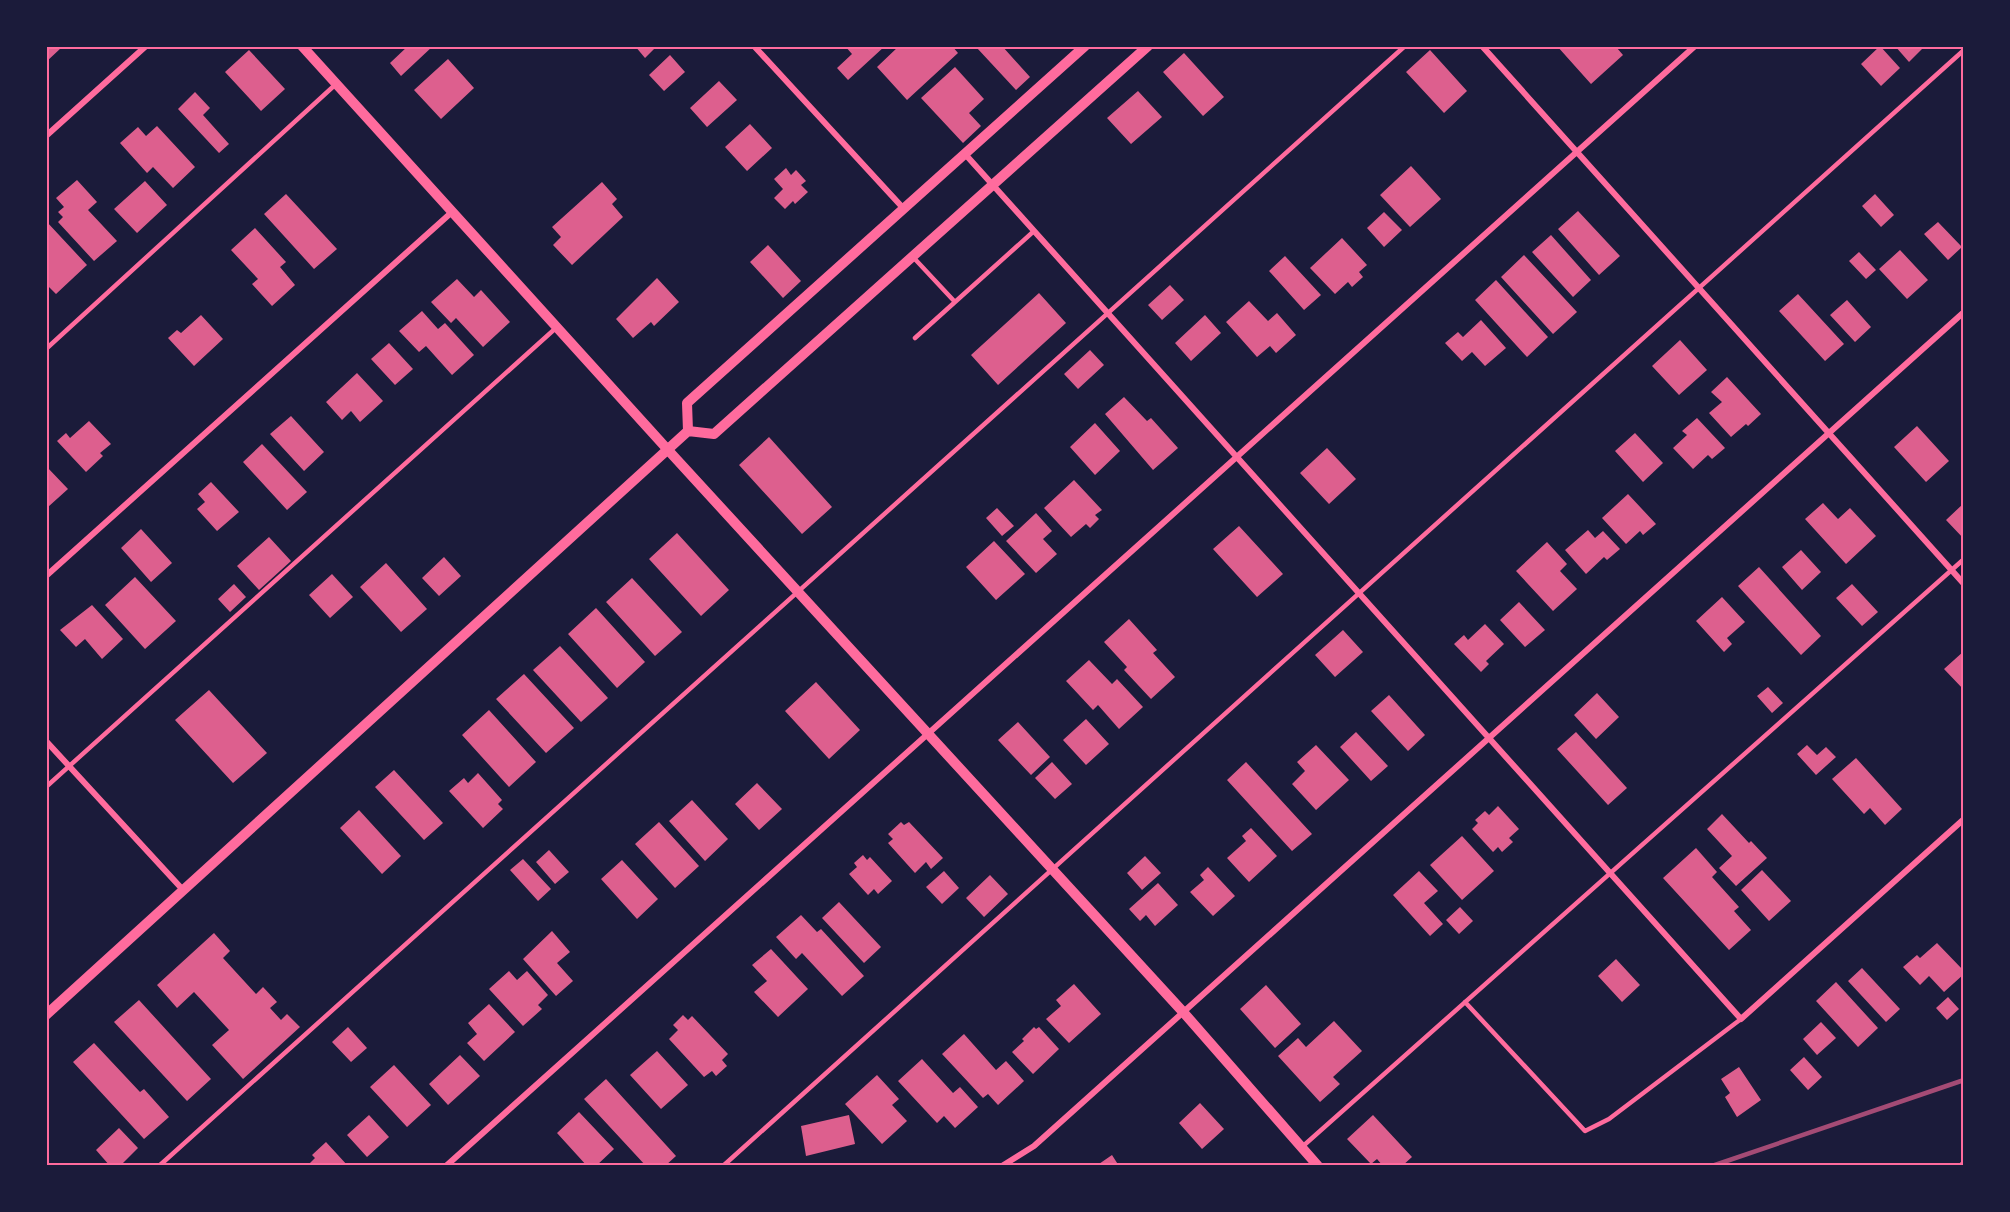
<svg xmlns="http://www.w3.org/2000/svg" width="2010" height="1212" font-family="'Alegreya Sans',sans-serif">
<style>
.building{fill:#dd5f8e}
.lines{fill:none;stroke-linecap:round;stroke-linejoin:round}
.service{stroke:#ff6b9d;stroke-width:4.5}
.minor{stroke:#ff6b9d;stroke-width:6}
.tertiary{stroke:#ff6b9d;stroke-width:10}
.rail{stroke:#a44b75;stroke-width:4.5}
.neatline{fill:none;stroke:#ff6b9d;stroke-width:2}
</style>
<rect width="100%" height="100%" fill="#1b1b3a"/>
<path class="building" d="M46,46H59L61,48L46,62Z
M408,46H433L401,76L390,63Z
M635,46H657L645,58Z
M845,46H885L848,80L837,68L852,54Z
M899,46H952L958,53L907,100L877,67Z
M979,46H1002L1030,77L1016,90L977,48Z
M1557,46H1619L1617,48L1623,55L1591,84Z
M1880,46L1900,68L1881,86L1861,64Z
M1895,46H1925L1909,62Z
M249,50L285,89L261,111L225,72Z
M1430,50L1467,91L1444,113L1406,72Z
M1184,53L1224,97L1203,116L1163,72Z
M670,55L685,72L664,91L649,75Z
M448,59L474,88L441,119L414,90Z
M955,67L984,99L969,113L981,126L963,143L921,98Z
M719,81L737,100L707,127L690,108Z
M1138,91L1162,117L1131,144L1107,118Z
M195,92L210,108L203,115L229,144L219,153L178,109Z
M750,124L772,148L747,171L725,147Z
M157,126L195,167L173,188L153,167L147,173L120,143L138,127L146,136Z
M1411,166L1441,199L1410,227L1380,195Z
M786,168L791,175L796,170L806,181L801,185L808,192L795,204L793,201L785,209L774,198L783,189L774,179Z
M77,180L97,202L88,210L117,241L94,261L58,222L63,217L58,212L64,207L56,198Z
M145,181L167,205L137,233L114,209Z
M602,182L617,199L612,204L623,217L572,265L553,245L561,237L552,227Z
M286,194L337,249L314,269L264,214Z
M1875,194L1894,215L1881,227L1862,206Z
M1578,211L1620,256L1599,275L1558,229Z
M1384,212L1402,230L1384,247L1367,228Z
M46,221L87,265L56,294L46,284Z
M1938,222L1962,247L1948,260L1924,234Z
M255,228L286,262L280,267L295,285L272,306L252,284L258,279L231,250Z
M1551,235L1591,280L1573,297L1532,252Z
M1342,238L1367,265L1359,272L1363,277L1352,287L1348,282L1335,294L1310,268Z
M768,245L801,281L783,298L750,262Z
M1900,250L1928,280L1907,299L1879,269Z
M1859,252L1876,270L1866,279L1849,261Z
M1524,255L1577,312L1553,334L1501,277Z
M1285,256L1321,295L1304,310L1269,271Z
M657,278L679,302L654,326L651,322L633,338L616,319Z
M457,279L474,297L481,290L510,322L483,347L456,318L451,323L431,302Z
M1496,280L1548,337L1527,357L1475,300Z
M1170,285L1184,300L1162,320L1148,305Z
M1039,293L1066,323L998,385L971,355Z
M1798,294L1844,344L1825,361L1779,311Z
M1847,300L1871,327L1855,342L1830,315Z
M1249,301L1268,321L1277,313L1296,335L1276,353L1270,346L1257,357L1226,322Z
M422,311L438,329L445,323L474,355L452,375L426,346L419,352L399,331Z
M201,315L223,339L194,366L168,338L177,330L181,333Z
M1205,315L1221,333L1191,361L1175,343Z
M1481,320L1506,348L1485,366L1472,352L1462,361L1445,343L1458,332L1463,337Z
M1680,340L1707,370L1679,395L1652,366Z
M389,343L413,369L395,385L371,359Z
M1090,350L1104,365L1078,389L1064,374Z
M357,373L383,401L360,422L351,411L342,420L326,402Z
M1727,377L1761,414L1748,426L1746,424L1731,437L1709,413L1722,402L1711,392Z
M1124,397L1147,421L1151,418L1178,448L1153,470L1105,414Z
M291,416L324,452L304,471L270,434Z
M1697,418L1725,448L1712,459L1708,455L1693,469L1673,448L1687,435L1682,431Z
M89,421L111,444L100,453L103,456L86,472L57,441L66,433L70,438Z
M1095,423L1120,451L1095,475L1070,447Z
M1917,426L1949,461L1926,482L1894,447Z
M1635,433L1663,463L1643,482L1615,451Z
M769,437L832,507L802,534L739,465Z
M262,444L307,492L287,510L243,462Z
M1327,448L1356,479L1329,504L1300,473Z
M46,466L68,489L48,507L46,505Z
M1074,480L1102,510L1095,515L1099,519L1090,528L1086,524L1071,537L1044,508Z
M211,482L239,512L217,531L197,509L205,502L198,494Z
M1628,494L1656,524L1643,535L1640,531L1626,544L1602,518Z
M1823,503L1838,519L1850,508L1876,536L1846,564L1805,519Z
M1964,503V539L1946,520Z
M997,508L1014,526L1002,536L986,518Z
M1036,513L1052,531L1043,539L1057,554L1036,573L1006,541Z
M1239,526L1283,574L1257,597L1213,549Z
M141,529L172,563L151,582L121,548Z
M1588,530L1595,538L1603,531L1620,549L1607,560L1604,557L1586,574L1565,550Z
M677,533L729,590L701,616L649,559Z
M269,537L291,561L259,590L237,566Z
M994,541L1025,574L996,600L966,567Z
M1547,542L1567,564L1560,571L1577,589L1553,611L1516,571Z
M1801,550L1821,572L1802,590L1782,567Z
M444,557L461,576L439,596L422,578Z
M386,563L427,609L401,632L360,587Z
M1759,567L1821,636L1801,655L1738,586Z
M332,574L353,597L330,618L309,595Z
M135,577L176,621L145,649L105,605Z
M632,578L682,632L655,656L606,602Z
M234,584L246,597L230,612L218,599Z
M1852,584L1878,612L1862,626L1836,598Z
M1722,597L1745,622L1727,638L1732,644L1724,652L1696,621Z
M1519,602L1545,630L1525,647L1500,620Z
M92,605L123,639L102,659L85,639L76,647L60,630Z
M596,608L645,662L617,688L568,634Z
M1129,619L1157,650L1153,653L1175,677L1151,699L1124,670L1127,667L1104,642Z
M1485,624L1504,644L1486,661L1489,664L1481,672L1454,644L1464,635L1468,640Z
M1343,630L1363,652L1335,677L1315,655Z
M560,646L608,698L581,722L533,670Z
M1964,651V690L1944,669Z
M1089,660L1112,684L1117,679L1143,707L1119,729L1098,705L1093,710L1066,681Z
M524,674L574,728L546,753L496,699Z
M816,682L860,730L829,759L785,711Z
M1768,687L1783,703L1772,713L1757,696Z
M209,690L267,753L233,783L175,720Z
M1597,693L1619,717L1596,739L1574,715Z
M1389,695L1425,735L1408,751L1371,711Z
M489,710L536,762L509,787L462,735Z
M1086,719L1109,744L1086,765L1063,740Z
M1018,722L1050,757L1031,775L998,740Z
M1356,732L1388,766L1371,781L1340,747Z
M1576,732L1627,788L1608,805L1557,749Z
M1316,745L1349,780L1316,810L1292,784L1305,771L1297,762Z
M1807,745L1817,755L1826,747L1836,757L1816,775L1797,754Z
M1856,758L1902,809L1885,825L1870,808L1864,814L1832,779Z
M1052,762L1072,784L1055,799L1035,778Z
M1246,762L1312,834L1292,851L1227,780Z
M394,770L443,823L424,840L375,787Z
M478,773L502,800L498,804L503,809L483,828L449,791L464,778L468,783Z
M757,783L782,809L759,830L735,804Z
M692,800L728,839L705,861L669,821Z
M1498,806L1519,829L1509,838L1513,842L1502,852L1498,847L1493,852L1472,829L1478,823L1475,820L1485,811L1489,815Z
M359,810L401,856L382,874L340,828Z
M1722,814L1749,843L1751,841L1767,858L1736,886L1719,868L1732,856L1707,829Z
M659,822L699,866L675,888L635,844Z
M901,822L904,825L909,822L943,858L931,869L926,862L915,873L888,843L893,839L888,834Z
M1251,828L1277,856L1249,882L1227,858L1246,841L1242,836Z
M1462,836L1494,871L1462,900L1430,865Z
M1696,848L1717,872L1712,877L1739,907L1734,911L1751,930L1729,950L1663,878Z
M549,850L569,872L555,884L536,862Z
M863,855L867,860L870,857L892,881L878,894L874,889L868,895L849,874L857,867L854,863Z
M1145,856L1161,873L1142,890L1127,873Z
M523,859L551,889L538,901L510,870Z
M622,860L658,899L637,919L601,879Z
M1208,867L1235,896L1213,916L1190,892L1204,880L1200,875Z
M1762,870L1791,901L1769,921L1741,890Z
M944,871L959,888L942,904L926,887Z
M1419,871L1438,891L1424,903L1443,924L1430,936L1393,895Z
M990,875L1008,894L984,917L966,898Z
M1158,883L1178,905L1155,926L1146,915L1140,921L1129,909Z
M839,902L881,947L864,963L822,918Z
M1460,907L1473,921L1459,934L1446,920Z
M801,915L817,932L821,929L864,976L842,996L802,953L796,959L776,937Z
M552,931L570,952L557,963L573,981L556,996L523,959Z
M214,933L230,951L223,958L256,994L263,987L277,1002L270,1008L281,1020L287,1014L300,1027L243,1079L212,1045L229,1030L194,992L177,1008L157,985Z
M1937,943L1964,971V974L1944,992L1929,976L1920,985L1903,967L1917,955L1920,958Z
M771,949L808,989L778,1017L754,992L767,981L752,965Z
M1616,959L1640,985L1622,1002L1598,976Z
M1862,968L1900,1009L1886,1022L1848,981Z
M509,971L517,980L527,971L548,995L538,1005L542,1009L523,1026L489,989Z
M1836,982L1878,1028L1858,1047L1816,1001Z
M1074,984L1101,1014L1069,1043L1046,1019L1061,1006L1056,1000Z
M1266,985L1301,1024L1275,1048L1240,1009Z
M1948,997L1959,1009L1947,1020L1936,1008Z
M139,1000L211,1079L187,1101L114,1022Z
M489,1004L515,1032L484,1061L467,1043L477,1034L468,1023Z
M683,1015L688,1020L692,1016L728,1054L722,1060L727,1066L716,1076L712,1071L704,1077L669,1039L678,1030L673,1025Z
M1334,1021L1362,1051L1333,1077L1340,1084L1320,1102L1278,1056L1298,1038L1306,1047Z
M1821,1022L1836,1038L1817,1055L1803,1039Z
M348,1027L367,1048L351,1062L332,1042Z
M1034,1027L1036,1029L1039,1027L1059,1049L1033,1074L1012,1052L1024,1041L1022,1039Z
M964,1034L996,1070L1006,1061L1024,1081L998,1105L988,1094L983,1098L942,1054Z
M94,1043L140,1092L144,1089L169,1117L144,1139L73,1062Z
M657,1051L688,1085L661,1109L630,1075Z
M460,1055L480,1076L448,1105L429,1084Z
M1804,1057L1822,1077L1808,1090L1790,1070Z
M922,1059L953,1093L960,1087L978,1107L955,1128L944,1116L937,1123L898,1081Z
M394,1065L431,1105L407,1127L370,1087Z
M1739,1067L1761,1100L1737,1117L1725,1097L1730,1093L1721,1079Z
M877,1075L899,1099L892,1105L907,1121L882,1144L845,1104Z
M606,1079L676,1156L665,1166H646L584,1099Z
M1200,1103L1224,1129L1202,1149L1179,1123Z
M579,1112L614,1149L596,1166H587L557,1133Z
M369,1115L389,1137L367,1157L347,1135Z
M849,1115L855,1144L806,1156L801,1126Z
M1373,1115L1412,1157L1402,1166H1383L1377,1159L1371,1164L1347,1139Z
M119,1128L138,1148L120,1166H110L96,1150Z
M326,1142L348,1166H307L315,1158L312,1155Z
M1112,1155L1119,1166H1096Z"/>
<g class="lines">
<path class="service" d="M913,257L955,302L1034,231
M915,338L955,302
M46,349L336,84
M46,787L557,327
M1465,1002L1585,1131L1609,1119L1741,1019
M1302,1147L1964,559
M159,1166L1405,46
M723,1166C1135,792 1551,423 1964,50"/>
<path class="minor" d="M754,46L904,209
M1482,46L1964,584
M46,136L146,46
M965,154L1741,1019L1964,819
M46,576L452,212
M46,741L184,891
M446,1166L1695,46
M1002,1166L1034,1146L1964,312
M1961,1166L1964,1163"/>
<path class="tertiary" d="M302,46L668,450L1184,1013L1318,1166
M688,431L687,403L1085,46
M46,1015L688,431L714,434L1148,46"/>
<path class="rail" d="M1712,1166L1964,1080"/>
</g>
<rect width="2010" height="1212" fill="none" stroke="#1b1b3a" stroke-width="96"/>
<rect x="48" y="48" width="1914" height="1116" class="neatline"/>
</svg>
